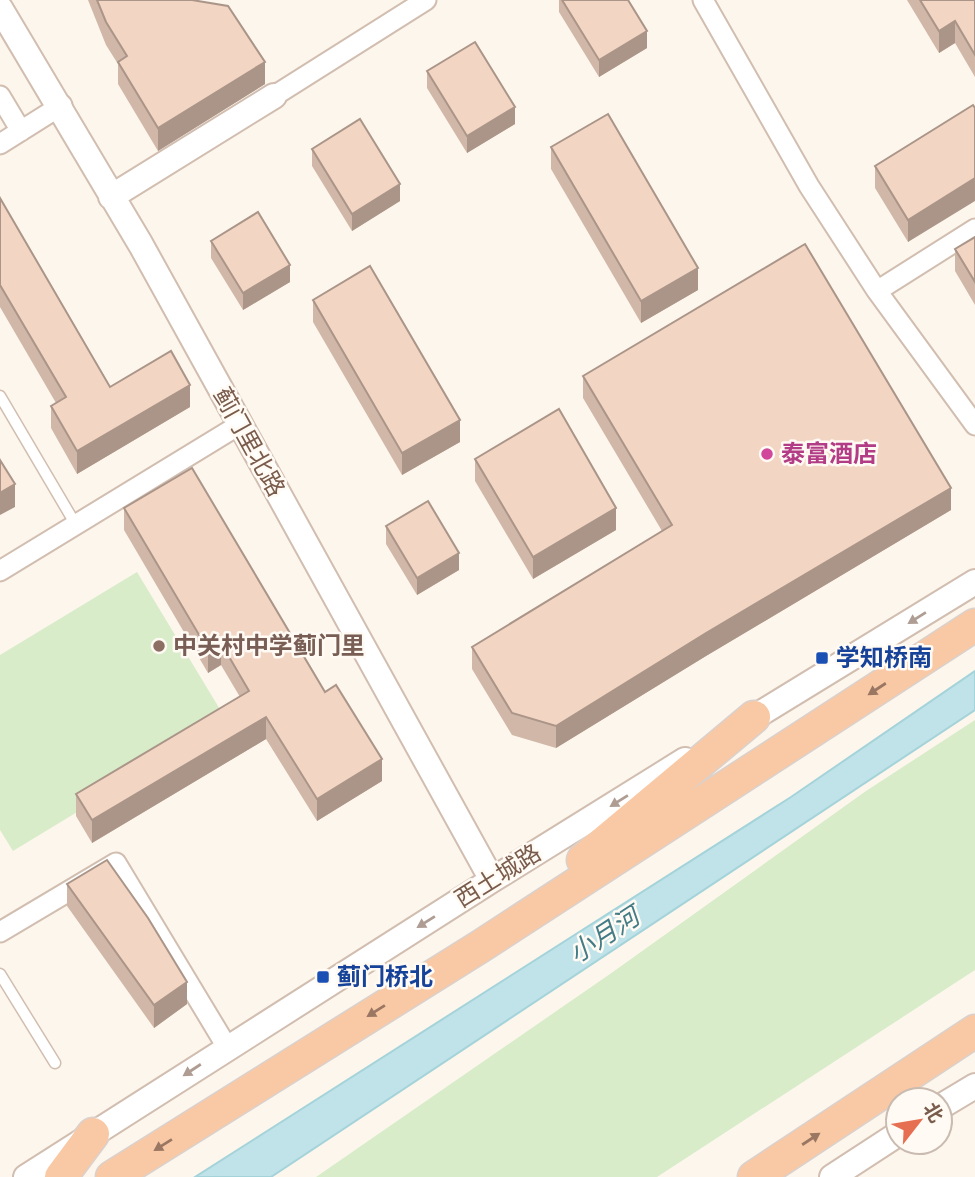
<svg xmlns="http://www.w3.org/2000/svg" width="975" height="1177" font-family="'Fira Sans','Noto Sans SC',sans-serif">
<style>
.green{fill:#d8ecc9}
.water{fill:#bfe3e8;stroke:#a5d3da;stroke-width:2}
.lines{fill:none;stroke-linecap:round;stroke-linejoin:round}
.service-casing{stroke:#d1beb0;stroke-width:13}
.minor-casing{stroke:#d1beb0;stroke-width:23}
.tertiary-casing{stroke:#d1beb0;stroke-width:28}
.trunk-casing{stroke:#dad1cd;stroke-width:35}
.service{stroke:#fff;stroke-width:10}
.minor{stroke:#fff;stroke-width:19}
.tertiary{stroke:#fff;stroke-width:24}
.trunk{stroke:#f9c8a4;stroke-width:32}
.wall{fill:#d1b7a8}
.shaded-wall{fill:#aa9588}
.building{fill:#f3d5c3;stroke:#aa9588;stroke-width:2}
.oneway{fill:#af9d94}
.oneway2{fill:#9a7763}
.hotel-dot{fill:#d1479c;stroke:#fffaf3;stroke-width:2.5}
.education-dot{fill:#8d6e63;stroke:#fffaf3;stroke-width:2.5}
.transit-dot{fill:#1a4fb4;stroke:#fffaf3;stroke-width:2.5}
.labels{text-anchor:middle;stroke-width:5;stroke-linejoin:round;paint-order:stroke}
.street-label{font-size:24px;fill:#7a5c4d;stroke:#fffaf3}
.hotel-label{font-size:24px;font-weight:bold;fill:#b23c85;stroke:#fffaf3;text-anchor:start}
.education-label{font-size:24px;font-weight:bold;fill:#785e54;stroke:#fffaf3;text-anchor:start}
.transit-label{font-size:24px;font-weight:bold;fill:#164399;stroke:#fffaf3;text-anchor:start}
.water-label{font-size:26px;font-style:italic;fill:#437c86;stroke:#fffaf3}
</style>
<rect width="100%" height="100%" fill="#fdf6ec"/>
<path class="green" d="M137,572L227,721L13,851L0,830V655Z
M975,720V970L657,1177H316L610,974L866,791Z"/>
<path class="water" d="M975,671V710L271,1177H195L791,797Z"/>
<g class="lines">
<g class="service-casing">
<path id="service" d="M0,396L76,525
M0,974L55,1063"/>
</g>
<g class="minor-casing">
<path id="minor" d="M703,0L809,186L877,291
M0,96L21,131
M274,96L426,0
M0,144L62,105
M975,229L877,291L975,425
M0,571L239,425
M0,932L116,863L227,1047"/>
</g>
<g class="tertiary-casing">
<path id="tertiary" d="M0,8L141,245L492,880
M111,197L274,96
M740,726L975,582
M940,1107L975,1086
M26,1177L492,880L685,760
M832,1177L898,1134"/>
</g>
<g class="trunk-casing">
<path id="trunk" d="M583,860L754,717
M61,1177L93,1134
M112,1177L481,946L975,625
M754,1177L975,1031"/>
</g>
<use href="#service" class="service"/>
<use href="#minor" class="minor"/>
<use href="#tertiary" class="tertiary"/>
<use href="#trunk" class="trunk"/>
</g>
<path class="wall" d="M88,0H192L265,84L158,151L118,84V64L106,45Z
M559,0H628L647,48L599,77L559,12Z
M907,0H975V77L955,43L939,53Z
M427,71L515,124L467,153L427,88Z
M973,105L908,242L875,188V166Z
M551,147L698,290L641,323L551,169Z
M312,149L400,201L352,231L312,166Z
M0,198L110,387L190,407L77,474L51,428V406L56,403L0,307Z
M975,237V305L955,271V249Z
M211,241L290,282L243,310L211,258Z
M313,300L460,442L402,475L313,322Z
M583,376L951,510L706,656L556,748L512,735L472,669V647L662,531L583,398Z
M475,459L616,530L533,579L475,481Z
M124,508L325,692L382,781L317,821L266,739L92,843L76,816V794L240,697L221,665L208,673L124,530Z
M386,526L459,570L417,595L386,544Z
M67,884L187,1004L154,1028L67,906Z"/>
<path class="shaded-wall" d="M955,21V43L939,53V31Z
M647,31V48L599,77V60Z
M265,62V84L158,151V128Z
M515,107V124L467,153V136Z
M975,178V201L908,242V220Z
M400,184V201L352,231V214Z
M290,265V282L243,310V293Z
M698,268V290L641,323V301Z
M190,385V407L77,474V451Z
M460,420V442L402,475V453Z
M15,484V507L0,515V493Z
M951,488V510L706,656L556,748V726L706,633Z
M616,508V530L533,579V557Z
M459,553V570L417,595V578Z
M221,643V665L208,673V650Z
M266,717V739L92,843V820Z
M382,759V781L317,821V799Z
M187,982V1004L154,1028V1005Z"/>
<path class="building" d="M97,0H192L228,6L265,62L158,128L118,62L127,56L106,22Z
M562,0H628L647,31L599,60Z
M920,0H975V55L955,21L939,31Z
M475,42L515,107L467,136L427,71Z
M973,105L975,108V178L908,220L875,166Z
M608,114L698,268L641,301L551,147Z
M360,119L400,184L352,214L312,149Z
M0,198L110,387L171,351L190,385L77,451L51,406L66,397L0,285Z
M258,212L290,265L243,293L211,241Z
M975,237V282L955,249Z
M805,244L951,488L706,633L556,726L512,713L472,647L672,525L583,376Z
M370,266L460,420L402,453L313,300Z
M559,409L616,508L533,557L475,459Z
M0,460L15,484L0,493Z
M192,468L325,692L336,685L382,759L317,799L266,717L92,820L76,794L249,691L221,643L208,650L124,508Z
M428,501L459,553L417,578L386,526Z
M107,860L148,918L187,982L154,1005L67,884Z"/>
<defs><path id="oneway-solid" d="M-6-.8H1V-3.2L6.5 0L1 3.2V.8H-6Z" transform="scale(1.75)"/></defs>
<g class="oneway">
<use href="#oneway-solid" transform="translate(917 618) rotate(148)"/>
<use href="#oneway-solid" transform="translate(619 801) rotate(148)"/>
<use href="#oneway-solid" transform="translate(426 922) rotate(148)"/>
<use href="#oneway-solid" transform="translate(192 1070) rotate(147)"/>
</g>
<g class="oneway2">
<use href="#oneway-solid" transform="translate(877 689) rotate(147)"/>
<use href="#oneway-solid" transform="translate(376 1011) rotate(148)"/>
<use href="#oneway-solid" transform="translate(811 1139) rotate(-33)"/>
<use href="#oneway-solid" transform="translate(163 1145) rotate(148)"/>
</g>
<circle class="hotel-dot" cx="767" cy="454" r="7"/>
<circle class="education-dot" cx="159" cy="646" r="7"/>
<g class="transit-dot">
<rect x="815" y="651" width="14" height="14" rx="3.5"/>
<rect x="316" y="970" width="14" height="14" rx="3.5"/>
</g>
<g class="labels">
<g class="street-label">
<text transform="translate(249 442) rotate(61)" y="8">蓟门里北路</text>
<text transform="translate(498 876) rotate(-32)" y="8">西土城路</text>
</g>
<g class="hotel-label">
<text x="781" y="462">泰富酒店</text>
</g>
<g class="education-label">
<text x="173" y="654">中关村中学蓟门里</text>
</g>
<g class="transit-label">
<text x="836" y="666">学知桥南</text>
<text x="337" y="985">蓟门桥北</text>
</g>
<g class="water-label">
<text transform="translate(604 935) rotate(-33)" y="9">小月河</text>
</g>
</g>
<g transform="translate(919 1121) rotate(59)"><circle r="33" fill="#fffaf3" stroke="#cabbb1" stroke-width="2"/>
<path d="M0-5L12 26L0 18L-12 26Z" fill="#e76f51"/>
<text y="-10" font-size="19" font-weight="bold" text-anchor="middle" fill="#7a5c4d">北</text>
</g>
</svg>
